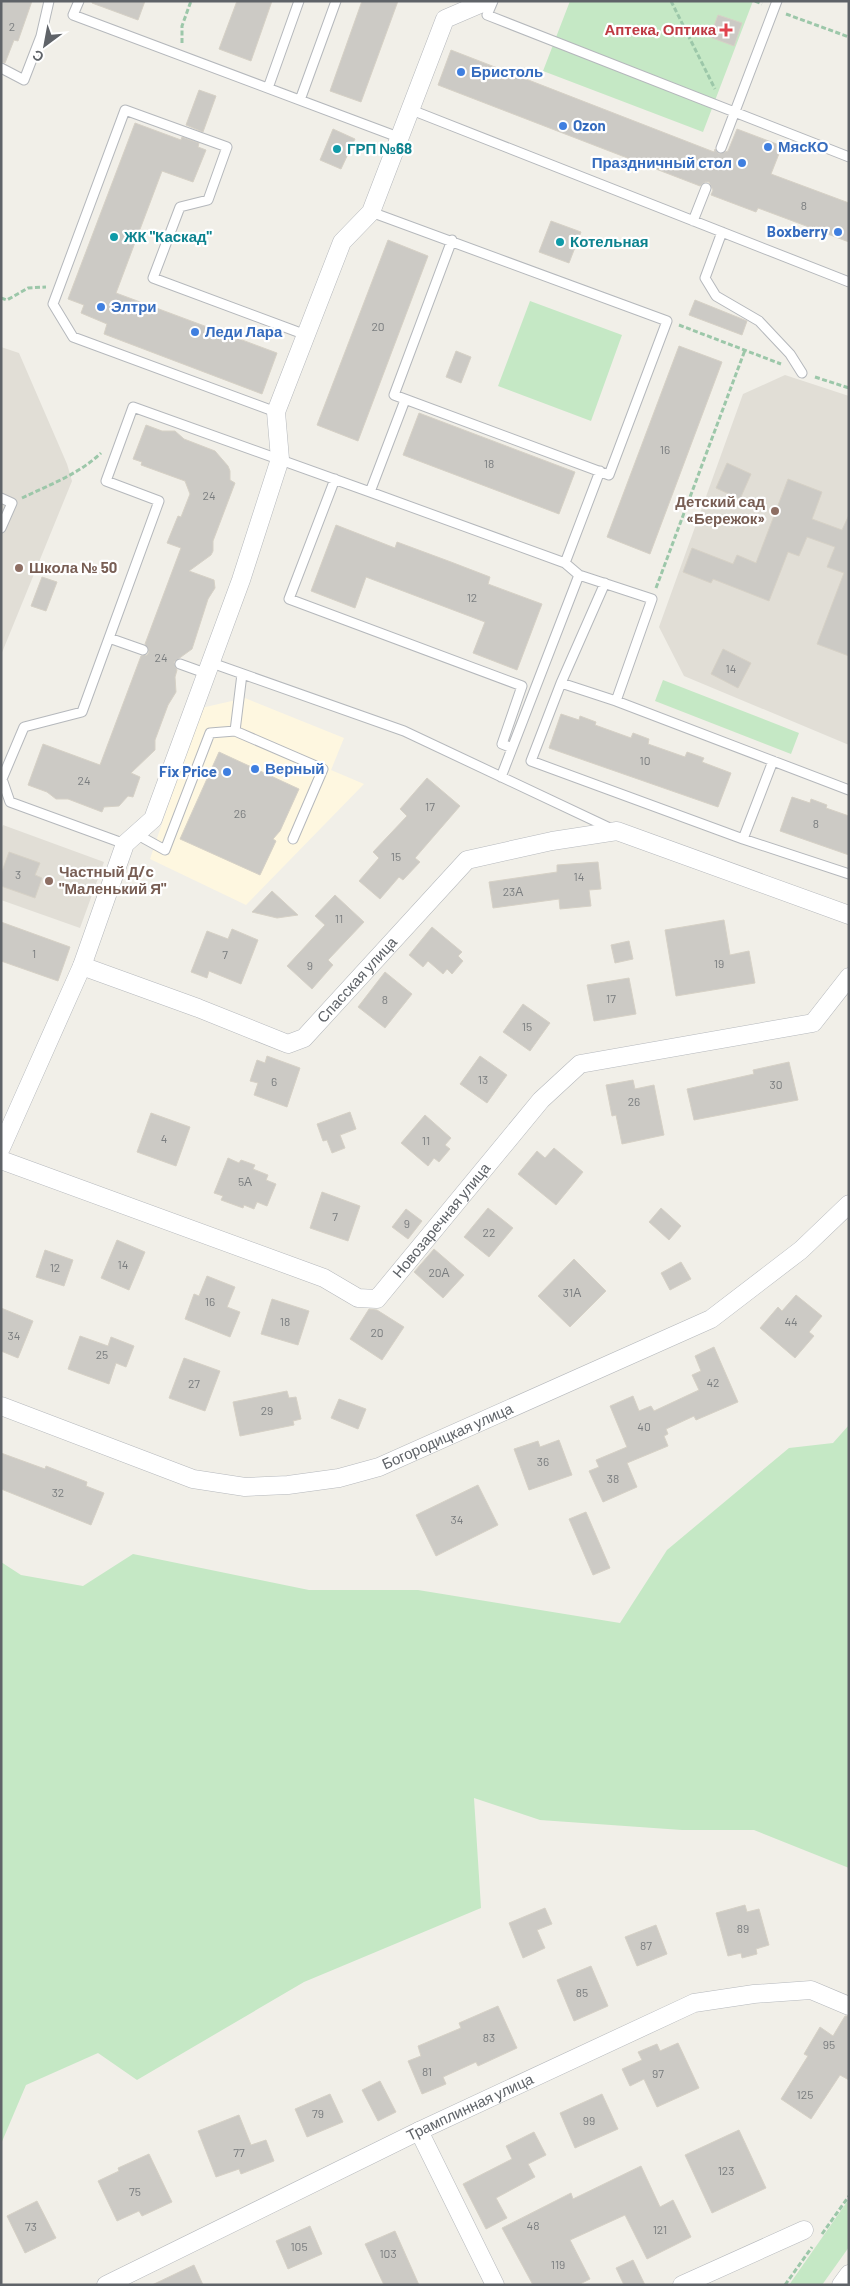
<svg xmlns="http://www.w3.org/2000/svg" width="850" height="2286" font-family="Barlow,sans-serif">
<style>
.commercial{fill:#fef7e0}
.education{fill:#e1ded6}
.green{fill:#c5e8c5}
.building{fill:#cccac5;stroke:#d6d1c6}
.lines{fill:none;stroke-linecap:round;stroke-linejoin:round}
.service-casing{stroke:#b5b8bc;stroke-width:11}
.minor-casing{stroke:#b5b8bc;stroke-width:19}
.path{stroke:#9cc7a9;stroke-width:3;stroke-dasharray:5 2.5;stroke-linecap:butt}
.service{stroke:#fff;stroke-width:9}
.minor{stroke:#fff;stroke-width:18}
.health-dot{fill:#e0444e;stroke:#fff;stroke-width:2}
.shop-dot{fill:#3f7fe0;stroke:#fff;stroke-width:2}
.culture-dot{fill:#0f9aa8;stroke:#fff;stroke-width:2}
.education-dot{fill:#8d6e63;stroke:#fff;stroke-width:2}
.labels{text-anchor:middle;stroke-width:4.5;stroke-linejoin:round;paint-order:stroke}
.number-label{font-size:12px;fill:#7a7d7f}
.health-label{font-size:15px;font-weight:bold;fill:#be3a42;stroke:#fff;text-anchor:end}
.shop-label{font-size:15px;font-weight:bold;fill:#366cbe;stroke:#fff;text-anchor:start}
.culture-label{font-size:15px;font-weight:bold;fill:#0d838f;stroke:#fff;text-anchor:start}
.education-label{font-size:15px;font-weight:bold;fill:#785e54;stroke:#fff;text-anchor:start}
.street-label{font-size:15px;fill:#5f6368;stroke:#fff}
</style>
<rect width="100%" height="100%" fill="#f1efe8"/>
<path class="commercial" d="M245,698L344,738L331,770L364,784L246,905L150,859L201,708Z"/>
<path class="education" d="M1,347L19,353L67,464L72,481L1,655Z
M785,375L849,396V745L684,676L659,627L743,394Z
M3,825L104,862L80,928L1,900V830Z"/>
<path class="green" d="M570,1H753L703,132L543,71Z
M530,301L622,335L591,421L498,386Z
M663,680L799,733L791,754L655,701Z
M849,1425V1868L754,1830H682L540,1820L474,1798L481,1908L304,1982L137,2080L98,2053L26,2085L1,2144V1562L21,1575L83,1586L133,1554L309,1590H418L620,1623L667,1550L789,1448L833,1443Z
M849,2199V2247L822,2285H789Z"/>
<path class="building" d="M1,1H32L18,41L14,40L5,63L1,62Z
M92,1H145L138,20L92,3Z
M237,1H272L251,61L219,49Z
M362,1H398L361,102L330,91Z
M718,15L742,23L734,46L710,37Z
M451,50L714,152L715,149L719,154L728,151L737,129L782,146L771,174L849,203V242L758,208L756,212L711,195L713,190L709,182H705L700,186L438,85Z
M199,90L216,96L203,132L186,125Z
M135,123L181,140L182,137L199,143L198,147L206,150L193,182L162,171L116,293L277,353L262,394L104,334L107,324L81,313L84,305L68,299Z
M333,129L355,139L341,169L320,160Z
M551,221L581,232L569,263L539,252Z
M388,240L428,256L358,441L317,425Z
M695,300L747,321L742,335L689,315Z
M679,346L722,362L650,554L607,537Z
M456,351L471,357L461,383L446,377Z
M419,413L575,472L559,514L403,455Z
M146,425L162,431H175L184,439L215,451L228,466L230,471V480L235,483L213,541V551L211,555L189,571L214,580L215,588L208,599L192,649L174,662L177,670L175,677L176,692L168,705L155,740V750L131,773L140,777L133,797L128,796L119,806L104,807L102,812L68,799H56L47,792L28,785L43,744L100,765L141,656L147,655L149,652L145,644L181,548L167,543L178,516L181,517L190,494L185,481L141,465L142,462L133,459Z
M727,463L751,474L740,499L716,488Z
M788,479L822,492L812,519L842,530L849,515V656L817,644L844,573L827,567L835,547L807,537L799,556L788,552L769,601L713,579L711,583L683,572L692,548L733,564L737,555L756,563Z
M336,525L395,548L397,542L451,562L490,577L488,584L542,604L517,670L473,653L485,622L366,577L355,608L311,591Z
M42,577L57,582L46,611L31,606Z
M723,649L751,663L738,688L711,674Z
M561,714L579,720L580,716L596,722L595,725L631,738L633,733L649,739L648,744L685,757L687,752L704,758L702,762L731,773L718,807L549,748Z
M219,752L299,789L280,831L273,839L276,841L260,875L180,839Z
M427,778L460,806L415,858L420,862L403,880L399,877L380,899L359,881L379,858L373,852L407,816L400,809Z
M792,797L810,803L811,799L827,805L826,808L849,816V855L780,831Z
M9,852L40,863L35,875L42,878L35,898L1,886V874Z
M598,862L601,889L589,890L591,906L560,909L559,899L493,908L489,882L557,872V865Z
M272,891L298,915L277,918L252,912Z
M335,895L364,922L328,960L333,965L312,989L287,966L325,925L315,916Z
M724,920L730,955L749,951L755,983L676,996L665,930Z
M1,922L70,947L58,981L1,961Z
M432,927L462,952L458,956L463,961L452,974L447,969L443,974L428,961L423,967L409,955Z
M232,929L258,940L241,984L209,971L207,978L191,972L207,931L228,939Z
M629,941L633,959L615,963L611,945Z
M385,972L412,994L385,1028L358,1007Z
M629,978L636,1014L594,1021L587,985Z
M523,1004L550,1023L530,1051L503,1032Z
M267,1056L300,1068L287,1107L254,1095L258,1083L250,1081L257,1060L265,1063Z
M480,1056L507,1075L487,1103L460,1084Z
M789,1062L798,1100L694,1120L687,1089L754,1074L753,1070Z
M633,1080L635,1089L654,1085L664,1135L622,1144L616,1115L612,1116L606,1085Z
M350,1112L356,1129L340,1135L345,1148L332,1153L327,1140L323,1141L317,1124Z
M151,1113L190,1127L176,1166L137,1152Z
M425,1115L451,1138L445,1145L450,1149L439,1162L434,1158L428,1166L401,1143Z
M554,1148L583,1172L556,1205L518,1174L537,1151L545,1158Z
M228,1158L239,1163L241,1160L255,1165L253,1169L268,1175L266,1180L276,1184L267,1206L257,1202L254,1209L244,1205L243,1208L221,1200L223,1196L214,1193Z
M322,1192L360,1206L348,1241L310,1228Z
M488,1208L513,1228L489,1257L464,1237Z
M661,1208L681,1226L669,1240L649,1222Z
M406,1209L422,1221L408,1239L392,1227Z
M117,1240L145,1252L129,1290L101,1278Z
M434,1249L464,1275L443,1298L414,1272Z
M45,1250L73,1260L64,1286L36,1277Z
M574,1259L606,1291L570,1327L538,1296Z
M681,1262L691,1279L670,1290L661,1273Z
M207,1276L235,1287L227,1307L240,1312L230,1337L185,1319L194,1294L199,1296Z
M796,1295L822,1316L809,1332L814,1336L795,1358L760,1328L778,1307L782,1311Z
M272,1299L309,1311L298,1345L261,1334Z
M1,1308L33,1321L18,1358L1,1351Z
M369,1309L377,1310L404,1327L382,1360L350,1339Z
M80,1336L108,1346L111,1337L134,1346L126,1367L116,1363L109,1384L68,1369Z
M714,1347L738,1402L696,1420L694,1416L666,1429L668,1434L664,1436L668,1446L627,1463L637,1487L603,1502L589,1471L599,1467L596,1460L627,1447L610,1406L633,1396L639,1411L651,1406L654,1411L699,1390L692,1375L701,1371L695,1356Z
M184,1358L220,1371L205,1411L169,1398Z
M287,1391L289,1398L296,1397L301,1419L293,1421L294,1425L240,1436L233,1402Z
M339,1399L366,1409L358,1429L331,1418Z
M559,1440L572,1475L529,1490L514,1449L538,1441L540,1447Z
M1,1453L45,1469L46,1466L87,1482L86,1486L104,1493L91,1525L1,1489Z
M478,1485L498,1525L436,1556L416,1515Z
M586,1512L610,1568L593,1575L569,1519Z
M745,1905L747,1912L759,1909L769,1945L756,1949L757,1954L742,1958L741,1953L728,1956L716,1913Z
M545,1908L552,1924L537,1930L545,1948L523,1958L509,1923Z
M656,1925L667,1954L637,1966L625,1937Z
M591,1966L608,2006L574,2021L557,1980Z
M498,2006L517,2048L478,2066L476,2062L443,2077L446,2084L422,2094L408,2061L421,2056L418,2046L461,2028L459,2023Z
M845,2016H849V2080L840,2075L811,2119L781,2099L808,2056L804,2054L820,2027L833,2036Z
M678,2043L699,2088L657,2107L644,2079L630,2086L622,2069L642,2060L638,2052L657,2044L660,2051Z
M380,2081L396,2112L378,2121L362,2090Z
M330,2094L343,2122L307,2137L295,2109Z
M602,2094L618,2129L575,2148L560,2113Z
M239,2115L251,2145L266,2140L274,2161L241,2174L239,2169L216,2177L198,2131Z
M739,2130L766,2188L712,2213L685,2155Z
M534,2132L546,2155L528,2164L535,2177L496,2198L507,2218L486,2229L463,2184L512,2159L506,2146Z
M149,2154L172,2202L142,2216L139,2211L117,2221L98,2181L119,2171L118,2168Z
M641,2166L660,2207L673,2200L691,2237L647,2259L625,2215L570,2240L590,2279L578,2285H533L502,2228L571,2193L573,2199Z
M37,2201L56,2238L25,2253L7,2216Z
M310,2226L322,2254L288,2269L276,2241Z
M395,2231L419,2285H384L365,2244Z
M633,2260L645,2285H624L616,2268Z
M194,2265L203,2285H152Z"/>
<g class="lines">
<g class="service-casing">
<path id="service" d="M79,1L73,15L398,137
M493,1L487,15L849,157
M1,68L24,80L41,36L49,1
M268,88L299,1
M300,100L336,1
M409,109L849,282
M721,148L777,1
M371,212L667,321L609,475L394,395L452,240
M693,221L706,188
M722,232L705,278L716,296L759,321L790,354L802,373
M405,400L370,492L565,563L600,471
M276,412L73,337L53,304L125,110L227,147L208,200L180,207L153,278L306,335
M335,479L289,599L522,686L502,744L512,748
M1,498L12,503L1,528
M579,575L652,599L616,701
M109,638L82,712L24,727L2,779L10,802L125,844
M143,650L109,638L159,501L106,481L133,407L370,492
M209,662L404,731L614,830
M180,664L205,673
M242,674L235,731L323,769L293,839
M561,683L605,583
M501,777L579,575L565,563
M849,790L616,701L561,683L531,761L743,839L849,874
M136,834L165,850L210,733L235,731
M743,839L773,761"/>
</g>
<g class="minor-casing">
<g id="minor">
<path id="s1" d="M82,966L198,1008L288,1044L304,1038L467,860L552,841L617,831L849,915"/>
<path d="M1,1148L82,966L125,844L153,819L241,580L280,459L276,412L342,242L371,212L445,19L487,1"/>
<path id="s2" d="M1,1160L324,1278L358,1298L377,1299L541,1100L580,1064L813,1023L849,977"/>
<path id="s3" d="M1,1406L193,1479L245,1487L288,1485L339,1478L379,1467L711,1319L801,1250L849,1204"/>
<path d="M419,2131L495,2285"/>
<path id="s4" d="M106,2285L419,2131L694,2003L754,1994L811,1990L849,2006"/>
<path d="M682,2285L804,2230"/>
<path d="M841,2285L849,2274"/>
</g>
</g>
<path class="path" d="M671,1L715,89
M755,1L762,4
M786,14L849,37
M182,43V26L191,1
M1,298L7,300L28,288L46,287
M679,325L781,364
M815,377L849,388
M22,498C49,485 79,474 101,453
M656,588L745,350
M822,2234L849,2196
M785,2285L812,2247"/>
<use href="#service" class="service"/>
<use href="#minor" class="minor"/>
</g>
<path class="health-dot" d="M723.5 22.5h5v5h5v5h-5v5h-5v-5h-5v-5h5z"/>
<g class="shop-dot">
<circle cx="461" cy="72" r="5"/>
<circle cx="563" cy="126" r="5"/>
<circle cx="768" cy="147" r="5"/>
<circle cx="742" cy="163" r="5"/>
<circle cx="838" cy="232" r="5"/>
<circle cx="101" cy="307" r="5"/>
<circle cx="195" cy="332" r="5"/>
<circle cx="255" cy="769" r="5"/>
<circle cx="227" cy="772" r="5"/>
</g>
<g class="culture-dot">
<circle cx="337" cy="149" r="5"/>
<circle cx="114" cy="237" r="5"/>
<circle cx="560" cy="242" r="5"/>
</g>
<g class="education-dot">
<circle cx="775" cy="511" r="5"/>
<circle cx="19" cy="568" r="5"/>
<circle cx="49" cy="881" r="5"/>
</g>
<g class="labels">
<g class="number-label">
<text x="12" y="31">2</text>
<text x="804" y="210">8</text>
<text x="378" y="331">20</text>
<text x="665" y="454">16</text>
<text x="489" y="468">18</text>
<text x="209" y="500">24</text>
<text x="472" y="602">12</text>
<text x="161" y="662">24</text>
<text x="731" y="673">14</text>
<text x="645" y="765">10</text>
<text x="84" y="785">24</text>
<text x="430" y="811">17</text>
<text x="240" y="818">26</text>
<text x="816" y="828">8</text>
<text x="396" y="861">15</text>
<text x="18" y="879">3</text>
<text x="579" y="881">14</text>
<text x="513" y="896">23А</text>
<text x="339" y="923">11</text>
<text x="34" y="958">1</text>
<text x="225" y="959">7</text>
<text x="719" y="968">19</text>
<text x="310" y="970">9</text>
<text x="611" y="1003">17</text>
<text x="385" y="1004">8</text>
<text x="527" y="1031">15</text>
<text x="483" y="1084">13</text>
<text x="274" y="1086">6</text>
<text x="776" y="1089">30</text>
<text x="634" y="1106">26</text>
<text x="164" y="1143">4</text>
<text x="426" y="1145">11</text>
<text x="245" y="1186">5А</text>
<text x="335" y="1221">7</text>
<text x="407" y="1228">9</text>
<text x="489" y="1237">22</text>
<text x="123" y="1269">14</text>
<text x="55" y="1272">12</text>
<text x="439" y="1277">20А</text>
<text x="572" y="1297">31А</text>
<text x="210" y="1306">16</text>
<text x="285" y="1326">18</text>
<text x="791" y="1326">44</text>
<text x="377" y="1337">20</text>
<text x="14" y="1340">34</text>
<text x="102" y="1359">25</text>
<text x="713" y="1387">42</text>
<text x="194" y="1388">27</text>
<text x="267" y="1415">29</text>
<text x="644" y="1431">40</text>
<text x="543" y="1466">36</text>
<text x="613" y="1483">38</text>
<text x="58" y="1497">32</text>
<text x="457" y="1524">34</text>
<text x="743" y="1933">89</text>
<text x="646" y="1950">87</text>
<text x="582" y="1997">85</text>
<text x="489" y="2042">83</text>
<text x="829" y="2049">95</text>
<text x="427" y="2076">81</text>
<text x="658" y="2078">97</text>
<text x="805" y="2099">125</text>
<text x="318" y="2118">79</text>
<text x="589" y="2125">99</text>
<text x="239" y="2157">77</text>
<text x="726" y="2175">123</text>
<text x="135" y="2196">75</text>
<text x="533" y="2230">48</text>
<text x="31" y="2231">73</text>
<text x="660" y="2234">121</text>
<text x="299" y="2251">105</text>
<text x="388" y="2258">103</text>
<text x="558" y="2269">119</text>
</g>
<g class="health-label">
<text x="716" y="35">Аптека, Оптика</text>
</g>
<g class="shop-label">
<text x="471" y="77">Бристоль</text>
<text x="573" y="131">Ozon</text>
<text x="778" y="152">МясКО</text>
<text x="732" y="168" text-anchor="end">Праздничный стол</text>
<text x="828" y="237" text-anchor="end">Boxberry</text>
<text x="111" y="312">Элтри</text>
<text x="205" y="337">Леди Лара</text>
<text x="265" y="774">Верный</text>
<text x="217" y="777" text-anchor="end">Fix Price</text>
</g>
<g class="culture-label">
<text x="347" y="154">ГРП №68</text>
<text x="124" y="242">ЖК "Каскад"</text>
<text x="570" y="247">Котельная</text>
</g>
<g class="education-label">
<text x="765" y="507" text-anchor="end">Детский сад<tspan x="765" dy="17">«Бережок»</tspan></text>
<text x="29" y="573">Школа № 50</text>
<text x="59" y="877">Частный Д/с<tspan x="59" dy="17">"Маленький Я"</tspan></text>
</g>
<g class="street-label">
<text dy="5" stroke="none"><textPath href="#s1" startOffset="316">Спасская улица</textPath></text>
<text dy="5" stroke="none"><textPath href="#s2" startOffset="504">Новозаречная улица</textPath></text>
<text dy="5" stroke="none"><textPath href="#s3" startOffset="469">Богородицкая улица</textPath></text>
<text dy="5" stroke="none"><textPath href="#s4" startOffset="405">Трамплинная улица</textPath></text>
</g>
</g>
<rect width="850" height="2286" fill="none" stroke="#5f6368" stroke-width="5"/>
<g transform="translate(45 45) rotate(212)" stroke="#ffffff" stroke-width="4" paint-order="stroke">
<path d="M0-4L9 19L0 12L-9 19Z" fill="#5f6368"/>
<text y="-8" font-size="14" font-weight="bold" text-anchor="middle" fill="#5f6368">С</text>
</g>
</svg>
